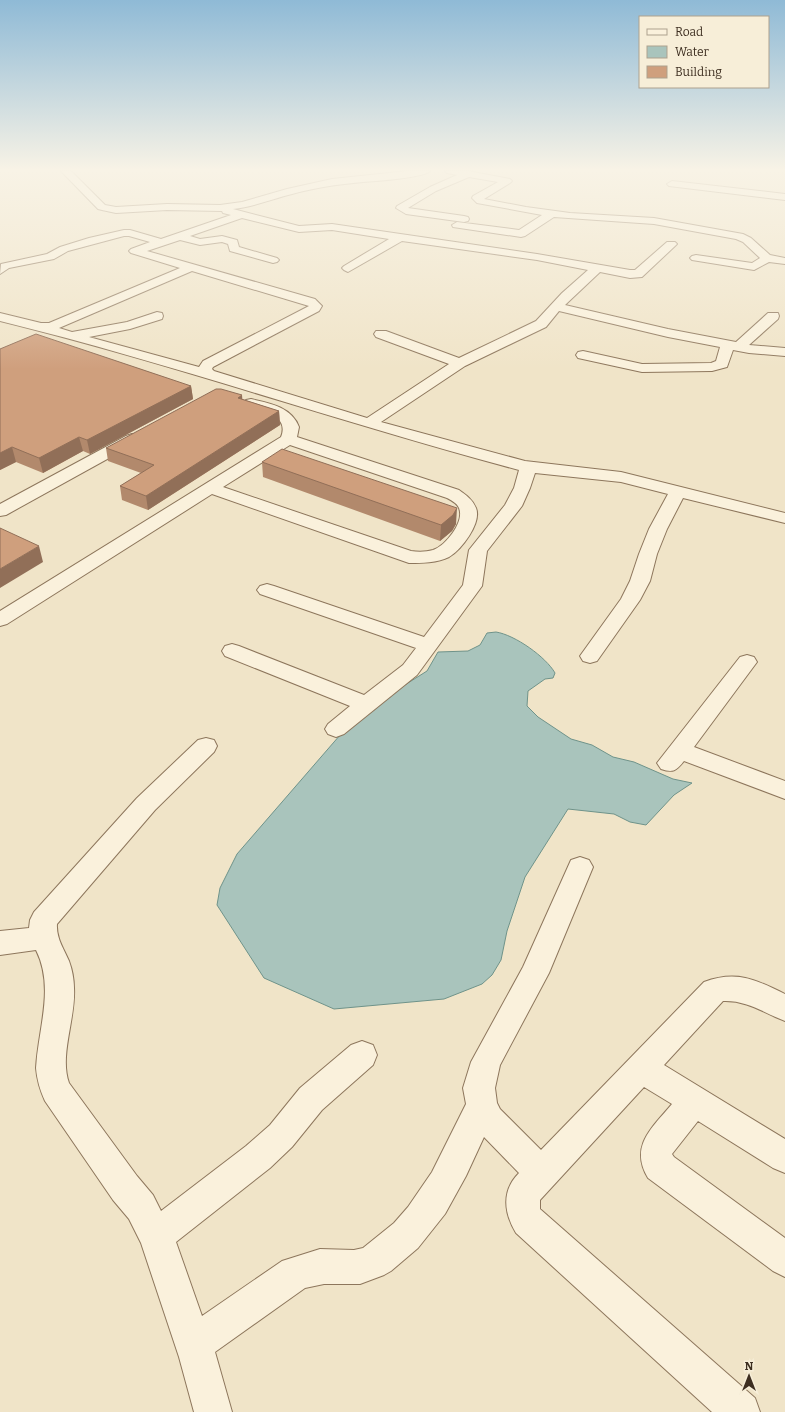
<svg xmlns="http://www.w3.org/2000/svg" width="785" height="1412" font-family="Bitter,serif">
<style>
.water{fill:#a9c4bc;stroke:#6f938a}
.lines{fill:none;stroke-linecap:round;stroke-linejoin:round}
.minor-casing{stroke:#8d765c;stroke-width:2}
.minor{fill:#faf1dc;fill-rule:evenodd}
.wall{fill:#b2896c}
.shaded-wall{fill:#916f58}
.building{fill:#cf9f7d;stroke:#916f58}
</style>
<rect width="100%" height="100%" fill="#f0e4c8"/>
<path class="water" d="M496,632C515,635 546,657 555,673L553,678L545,679L528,691L527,706L538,717L571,739L592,745L613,757L634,762L673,779L692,783L674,795L646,825L630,822L614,814L568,809L525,877L507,931L501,960L492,975L482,984L444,999L334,1009L264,978L217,905L220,888L237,854L347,727L384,698L427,671L438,652L468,651L480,645L487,633Z"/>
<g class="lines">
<g class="minor-casing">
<path id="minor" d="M61,171H71L105,205L116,207L167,204L220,205L242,202L287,189L332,179L408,171H430C425,177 386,180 376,181C348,183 320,186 292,194C272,199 253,207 233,209L299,226L332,224L537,254L630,270H635L667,242H675L677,244L675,246L642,277L630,278L600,272L565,305L668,329L736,342L768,313H778L779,316L778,319L749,345L785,348V356L749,353L733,350L727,367L712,371L642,372L578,358L576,355L578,352L583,351L642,364L711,363L716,361L720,347L668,337L559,311L546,327L465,366L381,422L525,461L621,472L785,513V523L683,498L667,529L657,554L650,581L640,600L597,661L590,663L583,661L580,656L621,599L630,581L639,554L649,529L668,494L621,482L535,473L530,488L522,506L487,551L482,586L417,675L344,734L336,737L328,734L325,729L328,724L350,706L225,656L222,651L225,646L232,644L239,646L364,695L403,665L416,648L260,594L257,590L260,586L267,584L274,586L424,637L463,585L469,550L505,505L514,488L519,470C345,424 175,364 0,321V313L41,323H49L180,268L131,253L129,251L131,249L150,242L129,236H124L68,251L54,259L9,268L0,274L1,264L47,254L60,247L89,238L124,230H130L161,239L231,215L223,213L222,211L167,210L116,213L102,210L98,209ZM242,218L299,232L332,230L389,239L344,266L342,268L344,270L348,272L402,241L537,260L588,270L562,293L536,321L459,358L386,331H376L374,334L376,337L449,364L367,418L214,371L212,369L213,367L319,311L322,306L315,299L147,251L180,240L200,245L222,242L228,244L230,251L273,263L277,262L279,260L277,258L239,247L237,240L222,236L200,239L190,236ZM192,271L309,306L203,361L199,367L89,337L130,329L162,319L163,316L162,313L157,312L127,322L72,332L59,328Z
M445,171H468L510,179L512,181L510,183L484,199L526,207L570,213L654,218L743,234L751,238L770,255L785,258V264L769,262L754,270L692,260L690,258L692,256L696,255L752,263L760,258L743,242L736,239L654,224L554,217L525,236L521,237L453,227L452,225L457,222L519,230L542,215L477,203L472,198L473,196L498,182L469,177L436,191L408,208L464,216L468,217L469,219L468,221L464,222L406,214L396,208L397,206L430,187L457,175L447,173Z
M672,181L785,194V200L669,186L667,184Z
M251,399C269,403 292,407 299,427L297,437L459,490C466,495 473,500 476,508C482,523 461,550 449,557C437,563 422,563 409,563L212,494L7,624L0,626V611L281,437C290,415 261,410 246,406L244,403L246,400ZM290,445L447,498C451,500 457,503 459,508C465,522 445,546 433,550C426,552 418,552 411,551L223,487Z
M132,434L138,436L140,439L138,442L6,515L0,516V504L126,436Z
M747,655L754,657L757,662L694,747L785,781V799L684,761C676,771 673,773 661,769L657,763L740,657Z
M206,738L214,740L217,746L214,752L155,810L57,924C56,938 64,949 69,961C72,969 74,980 74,988C76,1018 59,1055 69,1083L137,1176L153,1195L161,1211L246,1146L270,1125L300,1088L351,1045L362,1041L373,1045L377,1055L373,1065L322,1110L292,1147L270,1168L176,1242L202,1316L282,1261L320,1249L354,1250L363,1248L394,1223L408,1207L432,1172L466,1104L463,1088L471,1062L523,967L571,860L580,857L589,860L593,867L549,973L500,1065L495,1088L497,1103L500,1109L541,1150L704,982C736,970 755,979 785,994V1021C764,1013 747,1000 723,1001L664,1065L785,1139V1173L773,1168L698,1121L672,1154L674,1157L785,1238V1277L773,1271L648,1178C629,1146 652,1128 672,1104L644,1087L540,1200V1209L755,1398L760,1412H712L516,1233C504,1213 501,1191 519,1173L484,1137L466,1176L445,1214L418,1248L391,1271L384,1275L360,1284H324L305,1288L215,1352L232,1412H194L179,1357L141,1243L129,1219L113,1200L45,1101C40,1090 37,1080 36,1068C38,1029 55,988 36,950L0,955V931L29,928L30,920L34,912L137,798L198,740Z"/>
</g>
<use href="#minor" class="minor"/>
</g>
<path class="wall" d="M0,349L191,386L193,399L90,454L83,451L43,473L16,462L0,470Z
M242,395V399L279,411L280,425L148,510L122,500L120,486L141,473L108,461L106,448Z
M262,462L456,524L452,531L440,541L263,477Z"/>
<path class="shaded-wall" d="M191,386L193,399L90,454L87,440Z
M242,395L243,408L238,398Z
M279,411L280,425L148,510L146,496Z
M79,437L83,451L43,473L39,458Z
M12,447L16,462L0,470V453Z
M457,508L456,524L452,531L440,541L441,525Z
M39,546L43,562L0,588V569Z"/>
<path class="building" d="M36,334L191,386L87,440L79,437L39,458L12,447L0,453V349Z
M216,389H221L242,395L238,398L279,411L146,496L120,486L154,465L106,448Z
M282,449L457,508L453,515L441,525L262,462Z
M0,528L39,546L0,569Z"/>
<linearGradient id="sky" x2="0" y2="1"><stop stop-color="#8fbad6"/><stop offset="0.46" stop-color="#f8f3e6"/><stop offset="1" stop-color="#f8f3e6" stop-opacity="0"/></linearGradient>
<rect width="785" height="369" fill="url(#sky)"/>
<rect x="639" y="16" width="130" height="72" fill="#f7eed8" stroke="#ada18e"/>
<rect x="647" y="29" width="20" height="6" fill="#faf1dc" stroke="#ada18e"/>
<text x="675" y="36" font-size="12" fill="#3d2e20">Road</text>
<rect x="647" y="46" width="20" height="12" fill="#a9c4bc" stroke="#ada18e"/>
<text x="675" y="56" font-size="12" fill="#3d2e20">Water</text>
<rect x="647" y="66" width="20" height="12" fill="#cf9f7d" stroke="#ada18e"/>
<text x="675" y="76" font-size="12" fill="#3d2e20">Building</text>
<g transform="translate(749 1376)" stroke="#f7eed8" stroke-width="3" paint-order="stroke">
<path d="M0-3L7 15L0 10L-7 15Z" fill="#3d2e20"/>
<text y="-6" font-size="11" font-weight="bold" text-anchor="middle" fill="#3d2e20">N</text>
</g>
</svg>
